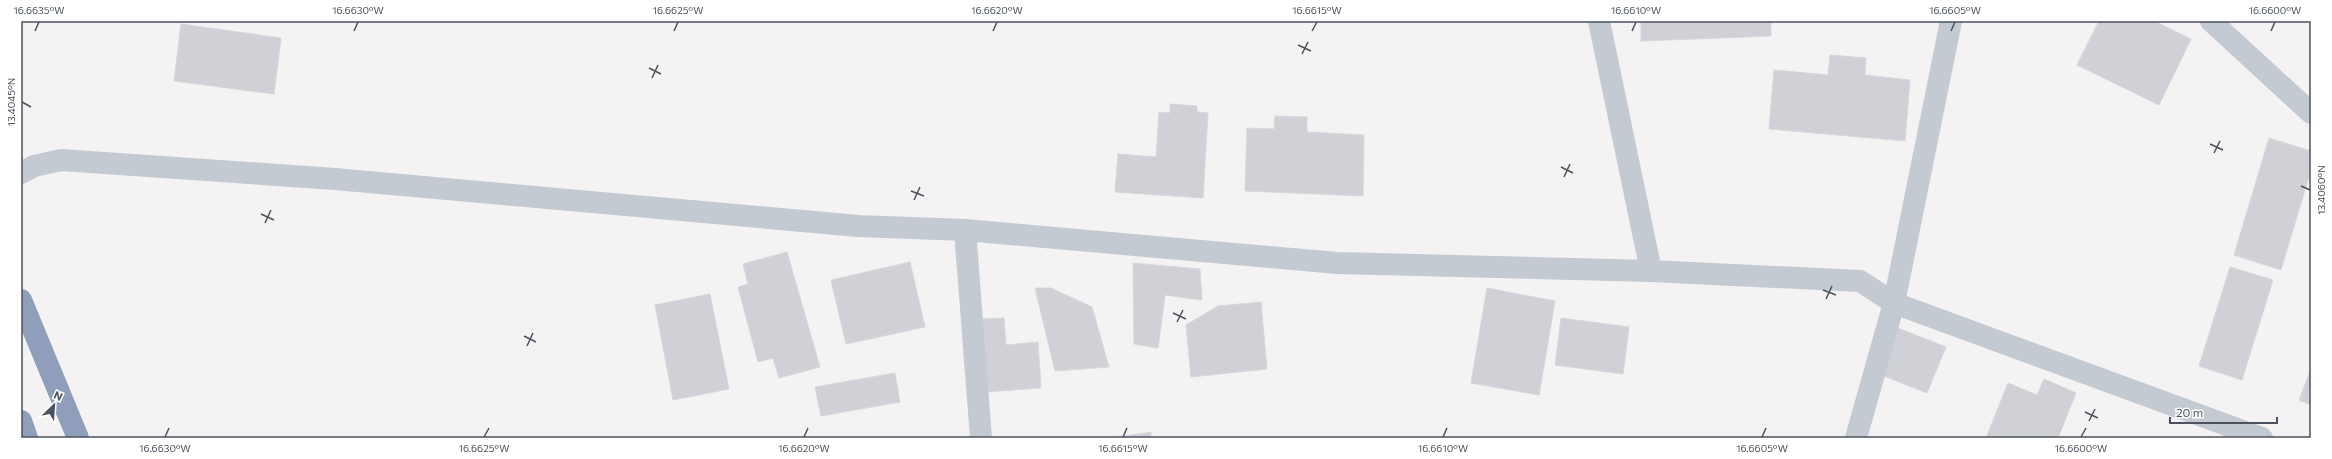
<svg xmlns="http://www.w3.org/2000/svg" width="2332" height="459" font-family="Commissioner,sans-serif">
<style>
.building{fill:#cfd1d6;stroke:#d7d7dc}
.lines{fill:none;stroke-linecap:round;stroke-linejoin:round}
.minor{stroke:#c4cad2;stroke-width:22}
.highway{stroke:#8f9ebb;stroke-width:22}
.ticks{fill:none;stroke:#4b525d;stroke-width:1.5}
.neatline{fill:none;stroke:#4b525d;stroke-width:1.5}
.ticks-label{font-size:10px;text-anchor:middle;fill:#4b525d}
</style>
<rect width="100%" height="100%" fill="#f4f2f2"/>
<path class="building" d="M1641,21H1771V36L1641,41Z
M2099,21H2154L2191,39L2159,105L2077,65Z
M181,24L281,38L274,94L174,81Z
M1830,55L1866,58L1865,75L1910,80L1905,141L1769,129L1774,70L1828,75Z
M1170,104L1197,106V112L1208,113L1203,198L1115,192L1118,154L1156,157L1159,112L1170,113Z
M1275,116L1307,117V132L1364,135L1363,196L1245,191L1247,128L1274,129Z
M2269,138L2311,151V170L2281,270L2234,255Z
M787,252L820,367L779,378L773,358L758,362L738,287L748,284L743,264Z
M910,262L925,327L846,344L831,280Z
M1133,263L1200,269L1202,300L1165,295L1158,348L1134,344Z
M2230,267L2273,280L2242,380L2199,366Z
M1035,288H1051L1092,307L1109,367L1055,371Z
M1487,288L1555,301L1539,395L1471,383Z
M710,294L729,389L673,400L655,305Z
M1261,302L1267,369L1191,377L1186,325L1218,306Z
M1004,318L1006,345L1038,342L1041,388L985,392L980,319Z
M1561,318L1629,327L1623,374L1555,365Z
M1898,328L1946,347L1927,393L1879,374Z
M2311,369V405L2299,400Z
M895,373L900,402L821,416L815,387Z
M2044,379L2076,393L2058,438H1986L2008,383L2037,395Z
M1151,432V438H1112Z"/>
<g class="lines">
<path class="minor" d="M1599,21L1651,271
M2211,21L2311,113
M21,173L34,166L61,160L335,179L858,226L965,230L1337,263L1651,271L1860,281L1894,303L2262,438
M965,230L981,438
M1856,438L1894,303L1951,21"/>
<path class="highway" d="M21,300L78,438
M21,421L27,438"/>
</g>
<path class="ticks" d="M35,31L39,22M354,31L358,22M674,31L678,22M993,31L997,22M1312,31L1317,22M1632,31L1636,22M1951,31L1955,22M2271,31L2275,22M1298,45L1311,51M1302,54L1308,42M649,68L661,74M652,78L658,65M22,102L31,107M2210,144L2223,150M2214,153L2220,141M1561,167L1573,173M1564,177L1570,164M2301,186L2310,190M911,191L924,196M914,200L920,187M261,214L274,220M265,223L271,210M1823,290L1836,295M1826,299L1832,286M1173,313L1186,319M1177,322L1183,310M524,336L536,342M527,346L533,333M2085,412L2098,418M2089,421L2095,409M165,437L169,428M484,437L489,428M804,437L808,428M1123,437L1127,428M1443,437L1447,428M1762,437L1766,428M2081,437L2086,428"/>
<rect width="2332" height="459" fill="none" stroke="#ffffff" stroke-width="44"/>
<g transform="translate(54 405) rotate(25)" stroke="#ffffff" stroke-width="3" paint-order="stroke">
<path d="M0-3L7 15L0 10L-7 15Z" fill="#4b525d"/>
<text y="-6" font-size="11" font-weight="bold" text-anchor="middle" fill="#4b525d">N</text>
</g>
<path d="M2170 417v6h107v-6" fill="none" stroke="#4b525d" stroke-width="2"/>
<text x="2176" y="417" font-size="12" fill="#4b525d" stroke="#ffffff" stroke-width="3" paint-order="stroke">20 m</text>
<rect x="22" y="22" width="2288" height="415" class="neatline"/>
<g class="ticks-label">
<text x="39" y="14">16.6635°W</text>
<text x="358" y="14">16.6630°W</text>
<text x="678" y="14">16.6625°W</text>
<text x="997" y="14">16.6620°W</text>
<text x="1317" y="14">16.6615°W</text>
<text x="1636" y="14">16.6610°W</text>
<text x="1955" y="14">16.6605°W</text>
<text x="2275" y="14">16.6600°W</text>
<text transform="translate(11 102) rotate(-90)" y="4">13.4045°N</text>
<text transform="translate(2321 190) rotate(-90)" y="4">13.4060°N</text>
<text x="165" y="452">16.6630°W</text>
<text x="484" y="452">16.6625°W</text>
<text x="804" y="452">16.6620°W</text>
<text x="1123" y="452">16.6615°W</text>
<text x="1443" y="452">16.6610°W</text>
<text x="1762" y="452">16.6605°W</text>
<text x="2081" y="452">16.6600°W</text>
</g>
</svg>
